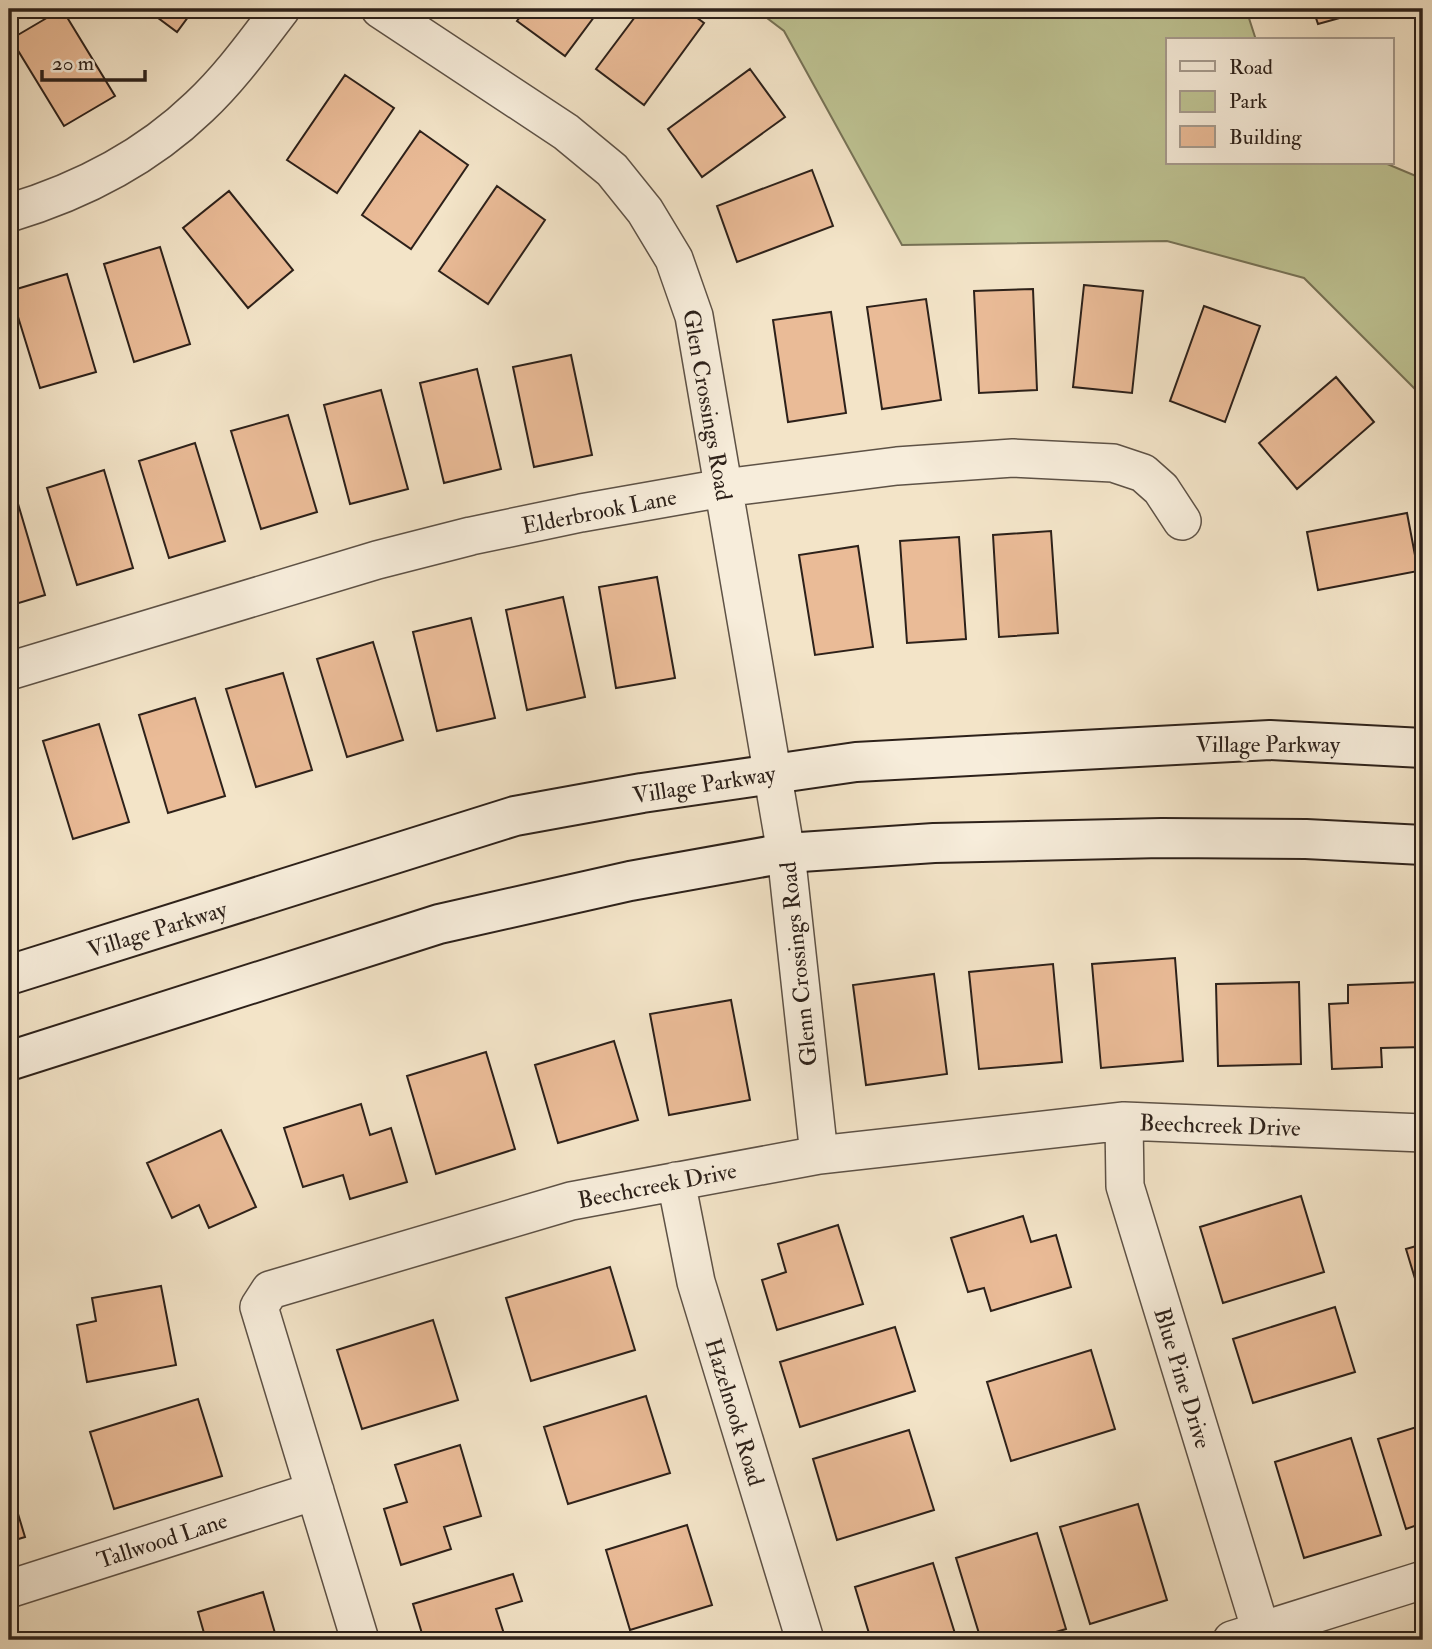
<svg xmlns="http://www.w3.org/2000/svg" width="1432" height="1649" font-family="'IM FELL Double Pica',serif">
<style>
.green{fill:#bec393;stroke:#767256;stroke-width:2}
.building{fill:#eabb97;stroke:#2d211a;stroke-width:2}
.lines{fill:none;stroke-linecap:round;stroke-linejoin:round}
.street-casing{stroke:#5e5246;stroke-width:40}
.secondary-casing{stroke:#2d211a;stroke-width:42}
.street{stroke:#f7eddb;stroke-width:37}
.secondary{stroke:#f7eddb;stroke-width:38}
.labels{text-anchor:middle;stroke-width:5;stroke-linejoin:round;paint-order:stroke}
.street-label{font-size:23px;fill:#2d211a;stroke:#f7eddb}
</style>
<rect width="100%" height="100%" fill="#f3e4c8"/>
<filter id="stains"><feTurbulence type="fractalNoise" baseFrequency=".00286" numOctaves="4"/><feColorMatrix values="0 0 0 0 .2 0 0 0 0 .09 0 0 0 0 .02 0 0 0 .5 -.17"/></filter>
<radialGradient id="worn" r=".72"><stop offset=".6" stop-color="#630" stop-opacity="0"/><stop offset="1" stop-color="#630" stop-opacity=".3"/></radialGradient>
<path class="green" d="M755,9H1246L1256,40H1168V163H1385L1423,179V397L1304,278L1167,241L902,245L784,31Z"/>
<path class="building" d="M62,9L115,96L64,126L11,39Z
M146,9H194L177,32Z
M526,9H600L565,56L517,21Z
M641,9H685L704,23L644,105L596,69Z
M1313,9H1372L1318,24Z
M750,69L785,117L702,177L668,129Z
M345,75L394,108L337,193L287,160Z
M420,131L468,165L411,249L362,215Z
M812,170L833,226L737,262L717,206Z
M497,186L545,220L488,304L439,271Z
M229,191L293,270L248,308L183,228Z
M160,247L190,344L134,362L104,264Z
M67,274L96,372L40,388L10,291Z
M1084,285L1143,291L1132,393L1073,387Z
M1033,289L1037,390L979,393L974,291Z
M926,299L941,400L882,409L867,307Z
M1204,306L1260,326L1225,422L1170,401Z
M831,312L846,413L788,422L773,320Z
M571,355L592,455L534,467L513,367Z
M477,369L501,469L444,483L420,383Z
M1336,377L1374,422L1297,489L1259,443Z
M381,390L408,489L350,504L324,405Z
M288,415L317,512L261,529L231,431Z
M195,443L225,541L169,558L139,461Z
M104,470L133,568L77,585L47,488Z
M16,497L45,595L9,606V499Z
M1407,513L1418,571L1318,590L1307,532Z
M1051,531L1058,633L999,637L993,535Z
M959,537L966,639L907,643L900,541Z
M858,546L873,647L815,655L799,555Z
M657,577L675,678L616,688L599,587Z
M563,597L585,697L527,710L506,610Z
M471,618L495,718L437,731L413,632Z
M373,642L403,740L347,757L317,659Z
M283,673L312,770L256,787L226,689Z
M195,698L225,796L168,813L139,715Z
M99,724L129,822L73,839L43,741Z
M1175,958L1183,1061L1101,1068L1092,964Z
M1053,964L1062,1062L979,1069L969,972Z
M934,974L947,1074L866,1085L853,985Z
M1299,982L1301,1064L1218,1066L1216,984Z
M1423,982V1047L1381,1048L1382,1067L1332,1069L1329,1004L1348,1003V985Z
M731,1000L750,1100L669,1115L650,1014Z
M614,1041L638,1120L558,1143L535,1065Z
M486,1052L515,1149L436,1174L407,1076Z
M361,1104L370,1135L391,1128L407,1182L350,1199L343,1175L303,1187L284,1128Z
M221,1130L256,1207L209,1228L199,1205L172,1218L147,1163Z
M1301,1196L1324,1272L1223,1303L1200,1227Z
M1023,1216L1031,1242L1056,1235L1071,1287L991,1311L984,1288L968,1292L951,1238Z
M838,1225L863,1304L777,1330L762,1280L786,1272L778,1244Z
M1423,1244V1305L1406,1249Z
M610,1267L635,1350L531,1381L506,1298Z
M161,1286L176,1365L87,1382L77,1325L96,1321L92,1298Z
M1335,1307L1355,1372L1253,1403L1233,1339Z
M433,1320L458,1400L362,1429L337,1350Z
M895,1327L915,1391L800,1427L780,1362Z
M1091,1350L1115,1429L1011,1461L987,1382Z
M646,1396L670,1473L568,1504L544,1427Z
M198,1399L222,1476L114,1509L90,1432Z
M1423,1425V1523L1406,1529L1378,1439Z
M909,1430L934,1510L837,1540L813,1459Z
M1351,1438L1381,1535L1304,1558L1275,1462Z
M460,1445L481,1516L444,1527L451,1549L401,1565L384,1509L407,1502L395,1465Z
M9,1484L25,1537L9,1542Z
M1138,1504L1167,1600L1090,1624L1060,1527Z
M687,1525L712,1605L630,1630L606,1550Z
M1037,1533L1066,1629L1029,1640H981L956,1558Z
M933,1563L957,1640H871L855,1587Z
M513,1574L522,1601L496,1609L506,1640H424L413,1604Z
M263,1592L277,1640H206L198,1612Z"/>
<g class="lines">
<g class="street-casing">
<path id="street" d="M380,9L566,132L612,170L645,211L674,259L694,316L786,853L819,1155
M9,213C79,192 146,158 199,107C230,78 255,43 281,9
M9,671L377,560L471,536L581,513L723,488L897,466L1013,458L1113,463L1143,473L1161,489L1182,521
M1124,1121L1125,1186L1261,1631
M676,1181L696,1282L805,1640
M9,1589L315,1491
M360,1640L259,1307L270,1290L571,1201L819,1155L1124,1121L1423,1133
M1232,1640L1423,1580"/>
</g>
<g class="secondary-casing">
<path id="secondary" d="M9,975L515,816L642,793L856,762L1270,740L1423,748
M9,1061L439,924L630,881L786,853L934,843L1162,838L1306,839L1423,845"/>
</g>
<use href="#street" class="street"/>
<use href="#secondary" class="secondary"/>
</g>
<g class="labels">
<g class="street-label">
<text transform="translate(708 405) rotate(80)" y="8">Glen Crossings Road</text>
<text transform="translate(599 511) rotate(-11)" y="8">Elderbrook Lane</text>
<text x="1268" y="752">Village Parkway</text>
<text transform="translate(704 784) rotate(-9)" y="8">Village Parkway</text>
<text transform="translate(157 929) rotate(-17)" y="8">Village Parkway</text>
<text transform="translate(798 964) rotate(-96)" y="8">Glenn Crossings Road</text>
<text transform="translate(1220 1125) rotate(2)" y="8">Beechcreek Drive</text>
<text transform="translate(657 1185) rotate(-11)" y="8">Beechcreek Drive</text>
<text transform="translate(1183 1378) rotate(73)" y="8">Blue Pine Drive</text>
<text transform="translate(735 1412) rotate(73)" y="8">Hazelnook Road</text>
<text transform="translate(162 1540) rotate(-18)" y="8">Tallwood Lane</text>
</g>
</g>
<rect width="1432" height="1649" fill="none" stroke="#f3e4c8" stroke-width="35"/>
<rect x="10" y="10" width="1411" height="1628" fill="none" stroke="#2d211a" stroke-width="3.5"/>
<rect x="18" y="18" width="1397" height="1614" fill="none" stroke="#2d211a" stroke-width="2"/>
<rect x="1166" y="38" width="228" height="126" fill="#f7eddb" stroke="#a69b8e" stroke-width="2"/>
<rect x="1180" y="61" width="35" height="10" fill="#f7eddb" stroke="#a69b8e" stroke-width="2"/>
<text x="1229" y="74" font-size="21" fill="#2d211a">Road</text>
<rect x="1180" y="91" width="35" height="21" fill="#bec393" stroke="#a69b8e" stroke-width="2"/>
<text x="1229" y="108" font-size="21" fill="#2d211a">Park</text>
<rect x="1180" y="126" width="35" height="21" fill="#eabb97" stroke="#a69b8e" stroke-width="2"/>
<text x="1229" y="144" font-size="21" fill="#2d211a">Building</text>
<path d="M42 70v10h103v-10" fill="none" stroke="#2d211a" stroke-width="3.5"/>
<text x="52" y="70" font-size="21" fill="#2d211a" stroke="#f7eddb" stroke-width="5" paint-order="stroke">20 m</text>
<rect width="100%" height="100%" filter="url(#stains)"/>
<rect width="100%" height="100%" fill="url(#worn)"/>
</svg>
